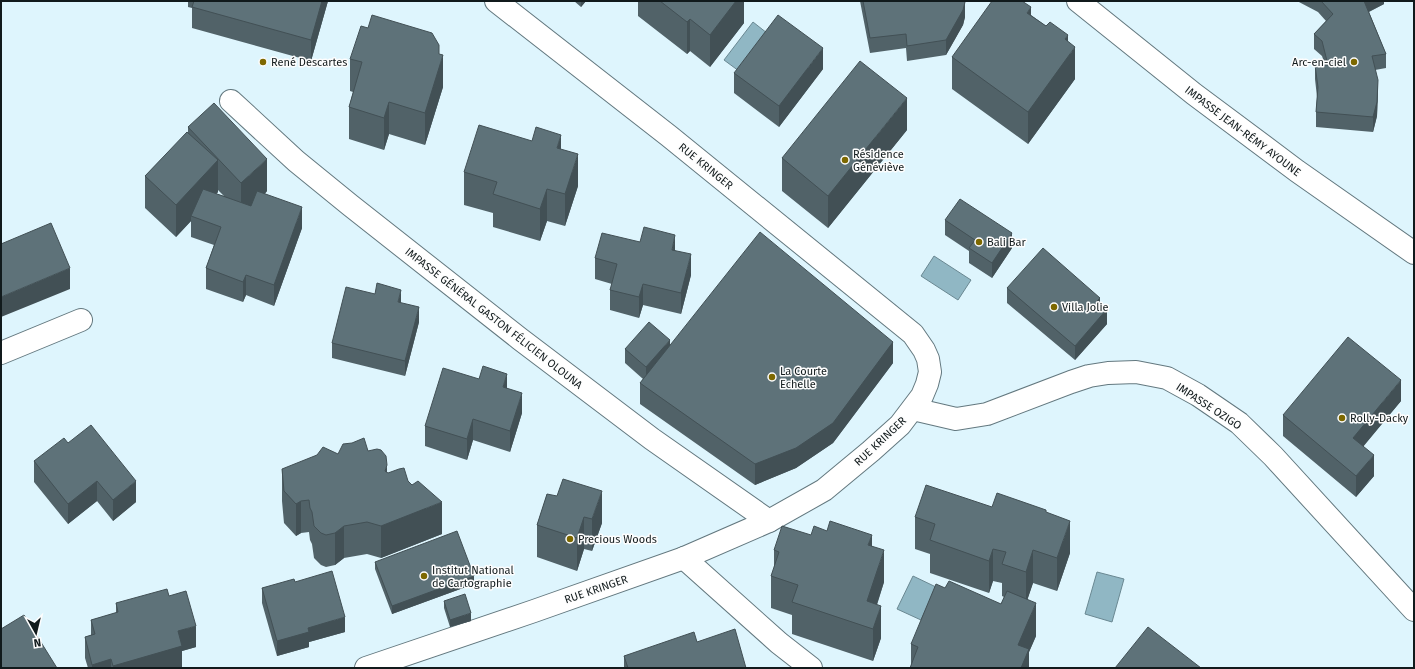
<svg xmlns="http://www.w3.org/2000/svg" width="1415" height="669" font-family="'Fira Sans',sans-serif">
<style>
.water{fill:#90b7c4;stroke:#6a8892}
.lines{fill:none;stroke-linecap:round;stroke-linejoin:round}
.street-casing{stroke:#63787f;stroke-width:24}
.secondary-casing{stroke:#63787f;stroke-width:24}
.street{stroke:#fff;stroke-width:22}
.secondary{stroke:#fff;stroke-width:22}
.wall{fill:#516268;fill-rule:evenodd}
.shaded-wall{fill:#425055}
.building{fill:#5e7279;stroke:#425055}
.poi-dot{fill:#7d6800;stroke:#fdfdfd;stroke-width:1.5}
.labels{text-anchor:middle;stroke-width:3;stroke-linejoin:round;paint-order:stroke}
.poi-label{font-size:11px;fill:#111a1c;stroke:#fdfdfd;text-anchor:start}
.street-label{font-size:11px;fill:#111a1c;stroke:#fdfdfd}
</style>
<rect width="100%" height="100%" fill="#def5fd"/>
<path class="water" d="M753,22L772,37L743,74L724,60Z
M934,256L971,280L958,300L921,276Z
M1097,572L1124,579L1112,622L1085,614Z
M913,576L936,587L921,620L897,609Z"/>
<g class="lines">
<g class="street-casing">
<path id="street" d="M1078,1L1194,94L1297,171L1414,253
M231,101L296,161L350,205L520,339L652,439L769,521
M1,353L81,320
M913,409L956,419L987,414L1071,382L1089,376L1108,373L1136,372L1167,378L1198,395L1239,423L1273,456L1414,610
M684,558L779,643L811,668"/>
</g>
<g class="secondary-casing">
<path id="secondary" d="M366,668L534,611L684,558L769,521L824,490L871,451L900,425L922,396L927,384L930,372L928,359L924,350L913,334L669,136L496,1"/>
</g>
<use href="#street" class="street"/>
<use href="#secondary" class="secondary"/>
</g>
<path class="wall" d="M188,1H328L311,61L192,28V8L188,7Z
M574,1H586L581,7Z
M638,1H744V23L710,67L690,51L687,54L638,16Z
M860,1H965V17L963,25L946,55L907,61L906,48L870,53Z
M1297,1H1384V4L1369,12L1386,54V68L1375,70L1378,95L1377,116L1373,132L1316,127V112L1317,97L1315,79V65H1325L1322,56L1314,49V34L1326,21L1318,12Z
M1031,15L1068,42L1075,79L1028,144L952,89V57Z
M439,54L443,87L425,145L389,134L384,150L349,139V107L353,92L350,91V59Z
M823,69L779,127L734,93V73Z
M188,127L267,191L265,194L302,228L274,306L246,295L243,302L206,289V268L214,245L191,237V221L176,237L145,208V176L188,133ZM218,190L224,196L216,194L218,192Z
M907,130L828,228L782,191V158Z
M561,149L578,186L565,226L547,221L540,241L493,227V213L464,205V172Z
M945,220L1012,248L992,278L969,263V251L945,235Z
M675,250L691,275L681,314L643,305L639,318L610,310V290L612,284L595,279V258Z
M1007,288L1100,304L1107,324L1075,360L1007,303Z
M401,303L419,322L405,376L332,358V343Z
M670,345L893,363L833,443L796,468L755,485L640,404V383L643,379L625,363V349Z
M507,388L522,413L510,452L473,440L467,460L425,446V426Z
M1401,401L1363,446L1374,476L1356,497L1283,436V415Z
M68,443L136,502L113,521L97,501L68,524L34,482V461Z
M368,451L387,473L408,481L442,534L381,558L367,554L344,558L335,565L326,567L321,565L314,558L312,544L310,540L309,532L301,533L296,536L284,523L282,501V469L338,454Z
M547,494L602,523L592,551L584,549L577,571L537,557V525Z
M992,507L1046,513L1070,553L1057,591L1033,583L1027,600L1036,636L1029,652V668L911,666V644L945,588L1001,604L1004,597L1002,596V583L993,581L989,593L930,573V554L915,549V517Z
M811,535L872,546L884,582L877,605L881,638L873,661L792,634V615L771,608V576L774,569V550Z
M375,562L474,584L392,614L375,569Z
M295,582L345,632L309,642V647L277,656L262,603V588Z
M169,596L196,647L182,651V667L179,668H88L85,658V637L91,635V620L116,613V603Z
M444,601L471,621L450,627L444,608Z
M697,642L746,668H624V656Z"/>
<path class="shaded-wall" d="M322,1H328L311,61V40Z
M581,1H586L581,7Z
M736,1H744V23L710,67V35Z
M1364,1H1384V4L1364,14Z
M965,2V17L963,25L946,55V40Z
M1031,7V39L1027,13Z
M690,19V51L687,54V22Z
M1068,35V57L1075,47V79L1028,144V112L1065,39Z
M823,48V69L779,127V106Z
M443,55V87L425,145V113Z
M1378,80L1377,116L1373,132V117Z
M907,98V130L828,228V196Z
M389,102V134L384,150V118Z
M561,135V167L557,148Z
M578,154V186L565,226V194Z
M267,159V191L241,215V183Z
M218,160V192L194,217L191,216V221L176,237V205Z
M547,189V221L540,241V209Z
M302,207V228L274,306V285Z
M1012,233V248L992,278V263Z
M675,235V256L672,250Z
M691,254V275L681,314V293Z
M70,268V289L1,317V297Z
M246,275V295L243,302V282Z
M643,284V305L639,318V297Z
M401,290V304L398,302Z
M1100,298V312L1097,301Z
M419,307V322L405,376V361Z
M1107,309V324L1075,360V346Z
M670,340V355L646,382V367Z
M893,342V363L833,443L796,468L755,485V464Z
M507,374V395L503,387Z
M1401,380V401L1353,459V438Z
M522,393V413L510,452V431Z
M473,419V440L467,460V439Z
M1374,455V476L1356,497V476Z
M387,465V497L385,471Z
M97,481V501L68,524V504Z
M136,481V502L113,521V500Z
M602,491V523L592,551V519Z
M301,501V533L296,536V504Z
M442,502V534L381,558V526Z
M584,517V549L577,571V538Z
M1070,521V553L1057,591V558Z
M344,526V558L335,565V533Z
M872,535V567L868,545Z
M993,549V581L989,593V561Z
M884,550V582L869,628L867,601Z
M1033,550V583L1026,604V572Z
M474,576V584L392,614V606Z
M1036,603V636L1029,652V668H1018V645Z
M881,606V638L873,661V629Z
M471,613V621L450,627V620Z
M345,617V632L309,642V647L277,656V641L308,628Z
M196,626V647L182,651V667L179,668H113V666L178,631Z
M111,659V668H92V665Z"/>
<path class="building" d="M194,1H322L311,40L192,7Z
M660,1H736L710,35L690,19L687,22Z
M863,1H965V2L963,10L946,40L907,46L906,34L870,38Z
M992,1H1022L1031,7L1027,13L1046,26L1050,22L1068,35L1065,39L1075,47L1028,112L952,57Z
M1321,1H1364L1386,54L1372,56L1378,80L1377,102L1373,117L1316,112L1318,87L1315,65H1328L1322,41L1314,34L1333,14Z
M372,15L432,33L439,45V54L443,55L425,113L389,102L384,118L349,107L362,62L350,59L361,26L368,28Z
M778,15L823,48L779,106L734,73Z
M860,61L907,98L828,196L782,158Z
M214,103L267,159L241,183L188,127Z
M479,125L532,141L536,127L561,135L557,148L578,154L565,194L547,189L540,209L493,194L497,182L464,172Z
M187,132L218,160L176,205L145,176Z
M203,189L251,206L257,191L302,207L274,285L246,275L243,282L206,268L221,227L191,216Z
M960,199L1012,233L992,263L969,248L975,240L945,220Z
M51,223L70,268L1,297V244Z
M644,227L675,235L672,250L691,254L681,293L643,284L639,297L610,290L617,264L595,258L602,233L640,242Z
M760,232L893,342L833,423L796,448L755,464L640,383Z
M1043,248L1100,298L1097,301L1107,309L1075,346L1007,288Z
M377,283L401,290L398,302L419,307L405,361L332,343L346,287L375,294Z
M649,322L670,340L646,367L625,349Z
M1348,337L1401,380L1353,438L1374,455L1356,476L1283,415Z
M483,366L507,374L503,387L522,393L510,431L473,419L467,439L425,426L443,368L479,379Z
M91,425L136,481L113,500L97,481L68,504L34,461L64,438L68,443Z
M364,438L368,451L377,449L381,450L386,456L387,465L385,471L388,473L399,469L404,468L408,481L412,485L418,481L442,502L381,526L367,522L344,526L335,533L326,535L321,533L314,526L312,512L310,508L309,500L301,501L296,504L284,491L282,469L317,455L323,447L338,454L343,444L352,443Z
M563,479L602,491L592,519L584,517L577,538L537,525L547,494L557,496Z
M926,485L992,507L997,493L1046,510V512L1070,521L1057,558L1033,550L1026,572L1002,564L1006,552L993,549L989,561L930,540L935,524L915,517Z
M830,521L872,535L868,545L884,550L867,601L881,606L873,629L792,602L798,585L771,576L779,552L774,550L782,526L811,535L814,526L827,531Z
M457,531L474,576L392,606L375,562Z
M332,571L345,617L308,628L309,632L277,641L262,588L294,579L295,582Z
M949,581L1001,604L1007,591L1036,603L1018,645L1029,649L1021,668H910L918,647L911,644L936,584L945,588Z
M167,589L169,596L186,591L196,626L178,631L182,646L113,666L111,659L92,665L85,637L95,634L91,620L118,612L116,603Z
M465,594L471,613L450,620L444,601Z
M24,615L57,668H1V629Z
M1148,627L1201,668H1115Z
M735,629L746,668H628L624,656L694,632L697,642Z"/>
<g class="poi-dot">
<circle cx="263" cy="62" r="4"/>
<circle cx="1354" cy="62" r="4"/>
<circle cx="845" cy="160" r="4"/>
<circle cx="979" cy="242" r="4"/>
<circle cx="1054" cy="307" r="4"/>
<circle cx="772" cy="377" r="4"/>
<circle cx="1342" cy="418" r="4"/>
<circle cx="570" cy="539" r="4"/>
<circle cx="424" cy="576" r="4"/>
</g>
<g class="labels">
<g class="poi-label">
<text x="271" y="66">René Descartes</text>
<text x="1346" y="66" text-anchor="end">Arc-en-ciel</text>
<text x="853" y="158">Résidence<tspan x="853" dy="13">Généviève</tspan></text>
<text x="987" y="246">Bali Bar</text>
<text x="1062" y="311">Villa Jolie</text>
<text x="780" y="375">La Courte<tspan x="780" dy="13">Echelle</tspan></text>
<text x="1350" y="422">Rolly-Dacky</text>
<text x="578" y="543">Precious Woods</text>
<text x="432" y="574">Institut National<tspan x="432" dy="13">de Cartographie</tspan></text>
</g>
<g class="street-label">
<text transform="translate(1243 131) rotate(37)" y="4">IMPASSE JEAN-RÉMY AYOUNE</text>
<text transform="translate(706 166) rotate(39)" y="4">RUE KRINGER</text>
<text transform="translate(494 318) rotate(38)" y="4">IMPASSE GÉNÉRAL GASTON FÉLICIEN OLOUNA</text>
<text transform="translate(1209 406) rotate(33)" y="4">IMPASSE OZIGO</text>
<text transform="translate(880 441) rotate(-43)" y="4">RUE KRINGER</text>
<text transform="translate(596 589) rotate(-19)" y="4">RUE KRINGER</text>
</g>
</g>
<rect width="1415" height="669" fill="none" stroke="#111a1c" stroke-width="4"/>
<g transform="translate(36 633) rotate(172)" stroke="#fdfdfd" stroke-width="3" paint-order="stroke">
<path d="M0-3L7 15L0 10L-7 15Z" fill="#111a1c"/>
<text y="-6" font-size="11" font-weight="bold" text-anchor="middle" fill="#111a1c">N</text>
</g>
</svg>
